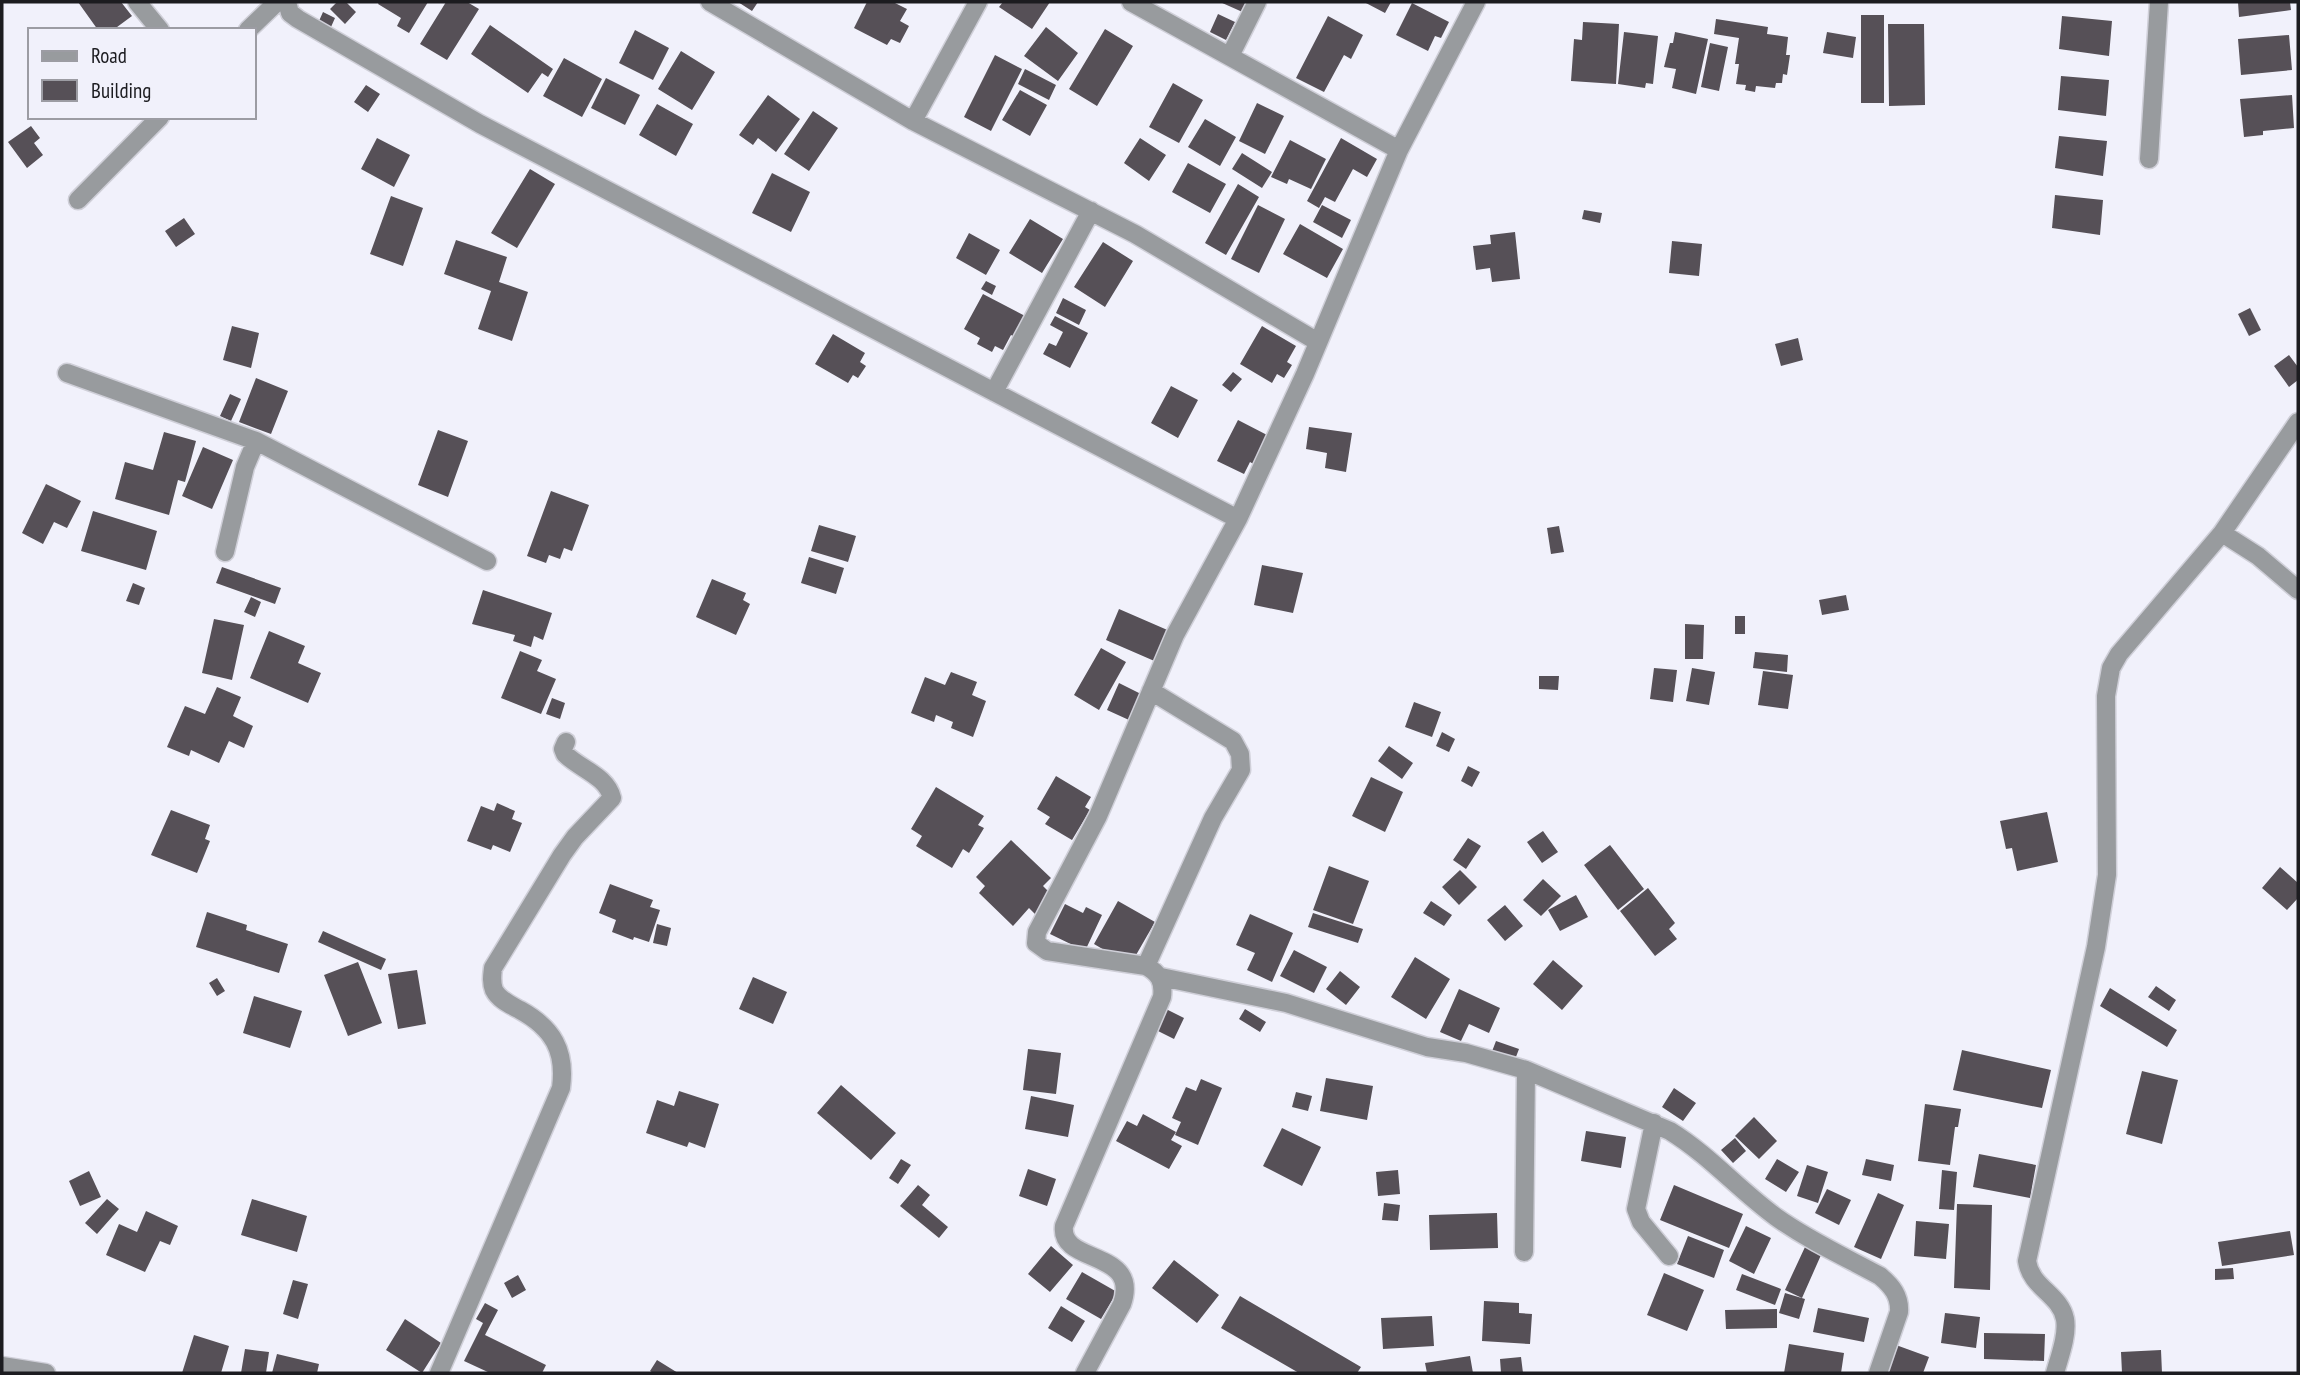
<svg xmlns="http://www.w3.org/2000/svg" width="2300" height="1375" font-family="'PT Sans Narrow',sans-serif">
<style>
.building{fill:#565057}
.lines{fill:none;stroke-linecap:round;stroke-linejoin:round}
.minor-casing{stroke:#cfcfd8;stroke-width:21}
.minor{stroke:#989b9e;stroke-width:18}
</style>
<rect width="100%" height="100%" fill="#f1f1fb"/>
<path class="building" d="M78,2H121L132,16L113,30H98Z
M337,2H346L356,12L345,24L330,9Z
M379,2H428L409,33L397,26L401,18L378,4Z
M446,2H467L479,9L447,60L420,44Z
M738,2H758L752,11Z
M867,2H893L907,9L900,21L909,26L900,43L891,39L887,45L854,28Z
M1003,2H1050L1032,29L999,7Z
M1220,2H1252L1247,14Z
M1364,2H1391L1385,13Z
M2238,2H2290L2291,10L2239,17Z
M1412,3L1449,22L1441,38L1435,36L1428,51L1396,35Z
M323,12L335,18L331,27L319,21Z
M1218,14L1235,22L1226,40L1210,32Z
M1861,15H1884V103H1861Z
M1328,16L1363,35L1351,59L1344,55L1324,92L1296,78Z
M2062,16L2112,21L2109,56L2059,49Z
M1716,19L1768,27L1767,34L1788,37L1786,55H1790L1787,75L1783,74L1782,83H1776L1775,88L1756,86L1755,92L1745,90L1746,85L1736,84L1739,64H1735L1739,38L1714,34Z
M1583,22L1619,24L1616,84L1571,81L1574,39L1582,40Z
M1888,24H1924L1925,105L1889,106Z
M490,25L553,69L548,77L542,73L528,93L471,54Z
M1046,27L1078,53L1058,81L1024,56Z
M1105,29L1133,46L1097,106L1069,89Z
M635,30L669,48L653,80L619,63Z
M1624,32L1658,36L1653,84L1646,83L1645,88L1618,84Z
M1675,32L1708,39L1696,94L1672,88L1676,69L1664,67L1670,43H1673Z
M1827,32L1856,37L1853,58L1823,53Z
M2289,35L2292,70L2241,75L2238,39Z
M1710,43L1728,47L1719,91L1701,87Z
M681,51L715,72L692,110L658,89Z
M995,55L1022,69L991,131L964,117Z
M564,58L602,79L582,117L543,96Z
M1025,69L1056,85L1049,100L1018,84Z
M2061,76L2109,80L2106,116L2058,110Z
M606,78L640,95L625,125L591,108Z
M1173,83L1203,100L1179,143L1149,127Z
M366,85L380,94L368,112L354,102Z
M1020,90L1047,105L1030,136L1002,120Z
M768,95L800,119L776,152L758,138L753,145L739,135Z
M2292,95L2294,128L2263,131V135L2244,137L2240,99Z
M1257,103L1284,116L1265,154L1239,141Z
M657,104L693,124L676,156L639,135Z
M813,111L838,128L809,171L784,154Z
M1205,119L1236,137L1220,166L1188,147Z
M31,126L40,138L34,143L43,155L27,168L8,142Z
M2059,136L2107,141L2103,176L2055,168Z
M377,138L410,155L394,187L361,169Z
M1140,138L1166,155L1149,181L1124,163Z
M1341,138L1377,159L1367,177L1353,169L1335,202L1325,197L1319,208L1307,201Z
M1290,140L1326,159L1311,189L1289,179L1287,184L1271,177Z
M1242,153L1272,172L1262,188L1232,169Z
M1188,163L1226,184L1210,213L1172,192Z
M530,169L555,184L517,248L491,233Z
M772,173L810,192L791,232L752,213Z
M1238,184L1259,197L1226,255L1205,243Z
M2055,195L2103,200L2100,235L2052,228Z
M391,196L423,208L403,266L370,254Z
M1258,205L1285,219L1259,273L1231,259Z
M1322,205L1351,220L1342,238L1313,222Z
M1584,210L1602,213L1600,223L1582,219Z
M184,218L195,234L176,247L165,231Z
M1030,219L1063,239L1042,273L1009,253Z
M1300,224L1343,249L1327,278L1283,254Z
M1515,232L1520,279L1492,282L1490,268L1476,270L1473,246L1491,244L1490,235Z
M969,233L1000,250L986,275L956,258Z
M456,240L507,257L499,282L528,292L512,341L478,329L491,291L444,274Z
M1672,241L1702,244L1699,276L1669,273Z
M1103,242L1133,261L1105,307L1074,287Z
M986,281L996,286L992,295L981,289Z
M983,294L1027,317L1017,338L1011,335L1003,350L995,346L992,352L977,344L980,338L964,329Z
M1063,298L1086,310L1079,325L1056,313Z
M2250,308L2261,330L2249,336L2238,314Z
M1055,316L1088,333L1070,368L1043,354L1049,343L1056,346L1063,332L1050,325Z
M232,326L259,333L251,368L223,360Z
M1262,326L1296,346L1287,362L1292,365L1284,378L1277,374L1272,383L1240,364Z
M833,334L865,353L860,362L866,366L858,378L853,375L848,383L815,364Z
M1798,338L1803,360L1781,366L1775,344Z
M2289,355L2298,367V380L2289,387L2274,366Z
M1233,372L1242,379L1231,392L1222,385Z
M256,378L288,391L271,434L239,422Z
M1171,386L1198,400L1178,438L1151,423Z
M230,394L241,399L231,421L220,416Z
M1238,420L1269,436L1255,465L1250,462L1244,474L1217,461Z
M1309,427L1352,433L1346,472L1325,468L1327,453L1306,449Z
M438,430L468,441L448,497L418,485Z
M164,432L196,441L185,482L178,480L169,515L115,499L125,462L153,470Z
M203,447L233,460L212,509L182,496Z
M46,484L81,501L67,528L54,522L43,544L22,533Z
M551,491L589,505L572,551L564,548L560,559L549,555L546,563L527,556Z
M93,511L157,531L146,570L81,551Z
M819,525L856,536L848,562L811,551Z
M1559,526L1564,552L1551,554L1547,528Z
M809,557L844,568L836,594L801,583Z
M1262,565L1303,573L1293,613L1254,605Z
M222,567L281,588L275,604L216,583Z
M712,579L746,593L743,600L750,604L736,635L696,617Z
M133,583L145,588L139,605L126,601Z
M483,590L552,613L543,640L534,636L531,647L513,641L515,635L472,624Z
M1846,595L1849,610L1822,615L1819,600Z
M251,597L261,602L255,617L244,612Z
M1119,609L1172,632L1159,663L1106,640Z
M1735,616H1745V634H1735Z
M214,619L244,625L232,680L202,673Z
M1685,624L1704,625L1703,659H1685Z
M269,631L305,646L298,663L321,673L308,703L250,678Z
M1101,648L1126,662L1099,710L1074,695Z
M520,651L542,660L537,671L556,679L541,714L501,698Z
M1755,652L1788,655L1787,672L1753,668Z
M1654,668L1677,670L1673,702L1650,699Z
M1692,668L1715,672L1709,705L1686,701Z
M1763,671L1793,675L1788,709L1758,705Z
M951,672L977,682L972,695L986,701L973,737L951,728L953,722L936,715L934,722L911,713L925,677L945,685Z
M1539,676H1559L1558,690L1539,689Z
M1119,683L1141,694L1129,720L1107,710Z
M217,687L241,697L233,716L253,726L244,748L229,741L219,763L191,750L189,756L167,747L185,706L205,714Z
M552,698L565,703L560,719L546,714Z
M1414,702L1441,712L1432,737L1405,727Z
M1442,732L1455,739L1449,752L1436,746Z
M1389,746L1413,763L1402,779L1378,761Z
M1468,766L1480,772L1472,787L1461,781Z
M1056,776L1091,797L1085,807L1090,810L1072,840L1045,824L1050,817L1037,809Z
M1371,777L1403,792L1385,832L1352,816Z
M936,787L984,816L978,825L984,828L969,853L963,849L952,868L916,846L922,836L911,829Z
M497,803L515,811L512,819L522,823L510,852L493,845L491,850L467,841L481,806L494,811Z
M171,810L210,825L205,839L210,841L197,873L151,855Z
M2047,812L2058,862L2017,871L2012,848L2006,849L2000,821Z
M1543,831L1558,852L1542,863L1527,842Z
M1468,838L1481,846L1466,869L1453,860Z
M1011,840L1051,878L1043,886L1052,895L1035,914L1029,908L1013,926L979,893L985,886L976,877Z
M1610,845L1644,889L1618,910L1584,865Z
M1329,866L1369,881L1353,924L1313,910Z
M2280,867L2298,883V898L2287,910L2262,888Z
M1460,870L1477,887L1459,905L1442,887Z
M1543,879L1561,896L1541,916L1523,900Z
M610,884L653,900L650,907L660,910L649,942L634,937L633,940L612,932L616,920L599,913Z
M1648,888L1675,923L1669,929L1677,939L1655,956L1620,911Z
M1576,895L1588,917L1560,931L1548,910Z
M1118,901L1155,922L1132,962L1123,961L1094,944Z
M1431,901L1452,915L1444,926L1423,913Z
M1065,904L1083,913L1086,907L1102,915L1085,951L1050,934Z
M1505,905L1523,926L1505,941L1487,920Z
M207,912L247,925L246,930L288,944L279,973L196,947Z
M1313,913L1363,929L1358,943L1308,927Z
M1250,914L1293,933L1272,982L1247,970L1255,953L1236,945Z
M657,924L671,928L667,946L653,943Z
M323,931L386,959L381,970L318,942Z
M1294,950L1327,967L1314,993L1280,976Z
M1415,957L1450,979L1426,1019L1391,997Z
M1553,960L1583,986L1562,1010L1533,984Z
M358,962L382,1023L348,1036L324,975Z
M417,970L426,1024L398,1029L388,974Z
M1340,971L1360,987L1346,1005L1326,989Z
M753,977L787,992L773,1024L739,1009Z
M217,978L225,991L217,996L209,983Z
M2156,986L2176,1000L2169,1011L2148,997Z
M2110,988L2177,1030L2167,1047L2100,1006Z
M1459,989L1500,1008L1489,1033L1469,1024L1461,1041L1440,1032Z
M254,996L302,1011L290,1048L243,1033Z
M1162,1007L1184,1018L1174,1039L1152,1028Z
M1245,1009L1266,1022L1260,1032L1239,1019Z
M1496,1041L1519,1049L1514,1062L1491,1054Z
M1028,1049L1061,1053L1056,1094L1023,1090Z
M1962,1050L2051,1070L2042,1108L1953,1090Z
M2142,1071L2178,1080L2162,1144L2126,1134Z
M1326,1078L1373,1086L1367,1120L1320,1111Z
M1201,1079L1222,1088L1198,1145L1175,1135L1181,1122L1172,1118L1186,1087L1196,1091Z
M841,1085L896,1133L871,1160L817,1113Z
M1674,1088L1696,1103L1683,1121L1662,1107Z
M679,1091L719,1104L705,1148L689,1142L687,1147L646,1133L657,1100L674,1106Z
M1296,1092L1312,1096L1308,1111L1292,1107Z
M1031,1096L1074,1105L1068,1137L1025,1129Z
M1925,1104L1961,1109L1958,1127H1955L1950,1165L1918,1161Z
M1143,1114L1176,1132L1171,1140L1182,1146L1169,1169L1116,1141L1127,1121L1137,1126Z
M1754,1117L1777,1141L1759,1159L1735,1136Z
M1282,1128L1321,1147L1302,1186L1263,1166Z
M1586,1131L1626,1137L1621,1168L1581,1161Z
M1735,1138L1746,1151L1733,1163L1721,1150Z
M1979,1154L2036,1165L2030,1198L1973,1187Z
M901,1159L911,1165L898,1184L889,1178Z
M1777,1159L1799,1172L1786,1192L1765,1179Z
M1866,1159L1894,1165L1891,1181L1862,1175Z
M1807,1165L1828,1172L1818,1203L1797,1196Z
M1028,1169L1056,1179L1047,1206L1019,1196Z
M1398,1170L1400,1194L1378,1196L1376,1172Z
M1942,1170L1957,1172L1954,1210L1939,1209Z
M89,1171L101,1197L80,1206L69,1181Z
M918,1185L930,1195L922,1205L948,1227L939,1238L900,1206Z
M1674,1185L1743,1214L1729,1248L1660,1220Z
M1827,1189L1851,1200L1839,1225L1815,1213Z
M1878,1193L1904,1205L1881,1259L1854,1247Z
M107,1199L119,1209L97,1234L85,1223Z
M252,1199L307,1216L297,1252L241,1235Z
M1384,1203L1400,1205L1398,1221L1382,1220Z
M1957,1204L1992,1205L1990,1290L1954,1288Z
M146,1211L178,1226L170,1245L160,1241L145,1272L106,1255L119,1224L137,1232Z
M1497,1213L1498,1248L1430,1250L1429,1215Z
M1916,1221L1949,1224L1946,1259L1914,1256Z
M1746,1226L1771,1238L1754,1274L1729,1261Z
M2290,1231L2294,1255L2222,1266L2218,1242Z
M1688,1236L1724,1250L1714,1278L1677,1264Z
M1051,1246L1073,1265L1050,1292L1028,1274Z
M1805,1247L1821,1255L1802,1298L1785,1290Z
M1174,1260L1219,1295L1197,1323L1152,1288Z
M2233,1268L2234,1279L2215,1280V1269Z
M1082,1272L1117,1292L1101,1319L1066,1299Z
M1664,1273L1704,1290L1687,1331L1647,1315Z
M1742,1274L1781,1289L1775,1305L1736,1290Z
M518,1275L526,1290L512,1298L504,1283Z
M293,1280L308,1284L298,1319L283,1314Z
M1785,1293L1805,1299L1799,1319L1779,1313Z
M1240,1296L1361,1367L1357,1373H1299L1221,1328Z
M1484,1301L1519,1303V1313L1532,1314L1530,1344L1482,1341Z
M485,1303L498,1310L485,1335L546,1365L542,1373H490L464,1361L483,1323L476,1319Z
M1061,1306L1085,1321L1072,1342L1048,1328Z
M1818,1308L1869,1318L1864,1342L1813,1332Z
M1777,1309V1328L1726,1329L1725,1310Z
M1945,1313L1980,1317L1976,1348L1941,1343Z
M1432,1316L1434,1346L1383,1349L1381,1318Z
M405,1319L441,1343L422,1373L386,1350Z
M1984,1333L2045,1334L2044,1361L1984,1359Z
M194,1335L229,1346L221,1373H182Z
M1789,1344L1844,1353L1841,1373H1784Z
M1896,1345L1929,1357L1923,1373H1885Z
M245,1349L269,1352L266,1373H241Z
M2161,1350L2162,1373H2122L2121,1352Z
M277,1354L319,1364L317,1373H272Z
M1470,1356L1473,1373H1427L1425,1363Z
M1521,1357L1523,1373H1501L1500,1359Z
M657,1360L678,1373H653L650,1371Z"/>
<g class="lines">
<g class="minor-casing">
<path id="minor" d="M137,2L160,30
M287,2L290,13L298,19L480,124L1238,519
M710,2L913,121L1135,234L1318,342
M1131,2L1399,150
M248,30L277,2
M1230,56L1257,2
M913,121L978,2
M2149,159L2159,2
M78,200L160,117
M67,373L256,441L487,561
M994,392L1091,211
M2222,533L2298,422
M225,552L245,467L256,441
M1146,966L1213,818L1241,770L1240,754L1233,741L1151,691
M1161,977L1286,1003L1427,1047L1466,1053L1526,1070L1670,1131C1709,1155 1739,1190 1776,1217C1808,1240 1845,1257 1880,1276C1892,1286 1900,1296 1899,1312L1878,1373
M1654,1123L1636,1209L1641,1222L1669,1256
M1524,1252L1526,1070
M2,1366L46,1373
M439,1373L561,1088C566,1051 553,1028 520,1010C511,1005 499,1000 494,990C491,982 492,976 493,968L562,855L575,837L612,798C607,776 580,769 565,754L563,749L566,742
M1085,1373L1122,1304C1141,1249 1059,1265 1064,1226L1162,997C1164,981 1159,973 1146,966L1047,951L1036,943L1037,932L1098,816L1175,635L1238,519L1305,374L1399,150L1476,2
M2055,1373C2059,1358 2068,1335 2065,1319C2060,1294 2031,1288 2027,1261L2096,947L2107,875L2106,696L2111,668L2119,654L2222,533L2258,556L2298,590"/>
</g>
<use href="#minor" class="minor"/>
</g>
<rect width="2300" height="1375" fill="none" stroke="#1c1c20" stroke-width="7"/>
<rect x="28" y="28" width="228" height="91" fill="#f1f1fb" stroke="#9c9ca3" stroke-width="2"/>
<rect x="42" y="51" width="35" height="10" fill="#989b9e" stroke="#9c9ca3" stroke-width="2"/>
<text x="91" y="63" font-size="21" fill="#1c1c20">Road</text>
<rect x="42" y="80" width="35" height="21" fill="#565057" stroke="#9c9ca3" stroke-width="2"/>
<text x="91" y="98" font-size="21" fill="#1c1c20">Building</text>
</svg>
